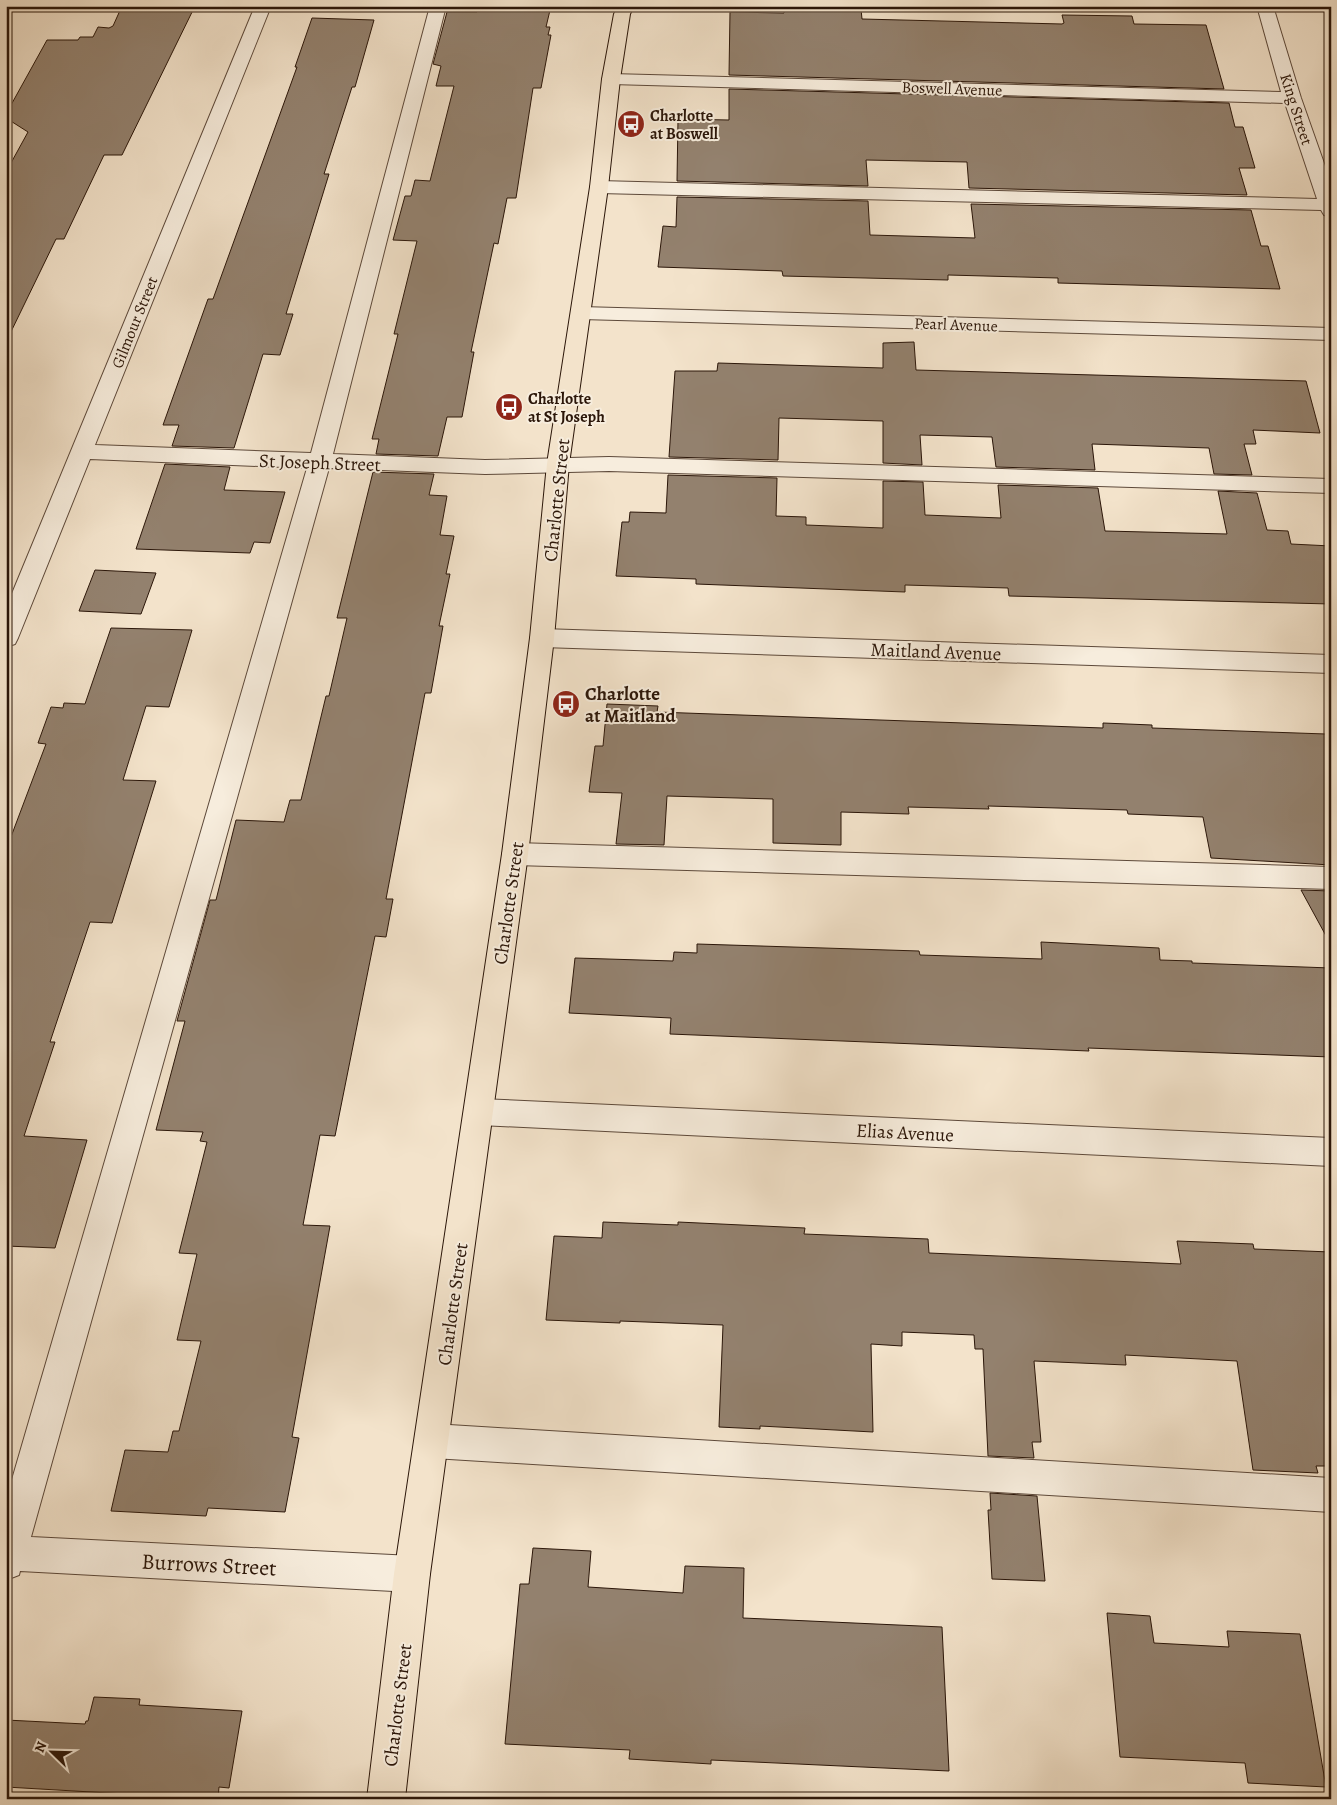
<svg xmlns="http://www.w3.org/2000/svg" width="1337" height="1805" font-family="Alegreya,serif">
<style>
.building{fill:#93816e;stroke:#2b1609}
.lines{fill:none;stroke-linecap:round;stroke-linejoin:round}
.minor-casing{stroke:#5d493a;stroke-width:2}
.major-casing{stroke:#2b1609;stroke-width:2}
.minor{fill:#f7eddd;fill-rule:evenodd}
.major{fill:#f3e3cb;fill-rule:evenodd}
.labels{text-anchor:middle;stroke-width:4;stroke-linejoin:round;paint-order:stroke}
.far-street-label{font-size:16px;fill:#2b1609;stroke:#f7eddd}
.far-poi-label{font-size:16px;font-weight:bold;fill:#2b1609;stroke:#f7eddd;text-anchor:start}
.street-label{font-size:19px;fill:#2b1609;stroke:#f7eddd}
.poi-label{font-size:19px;font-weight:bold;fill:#2b1609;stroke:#f7eddd;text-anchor:start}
.near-street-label{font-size:22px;fill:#2b1609;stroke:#f7eddd}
</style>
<rect width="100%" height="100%" fill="#f3e3cb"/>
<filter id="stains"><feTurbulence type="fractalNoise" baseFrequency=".004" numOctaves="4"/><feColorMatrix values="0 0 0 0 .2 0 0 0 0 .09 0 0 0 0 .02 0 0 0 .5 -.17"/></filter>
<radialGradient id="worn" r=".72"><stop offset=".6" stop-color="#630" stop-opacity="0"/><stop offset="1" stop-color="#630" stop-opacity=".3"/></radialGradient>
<path class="building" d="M122,6H195L122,155H104L64,239H56L6,342V172L28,132L6,118V114L47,40H78L80,37H93L98,27L109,28L113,26Z
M478,6H551L546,27H550L548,35H551L541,88H533L516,198H507L498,244L494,243L471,352H474L462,417H447L438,456L376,454L379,439H372L398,334H394L417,241L393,240L405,196H411L415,180L430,181L454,86H436L441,66L433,64L447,12H477Z
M784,7L861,9L862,19L1062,24L1064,23L1062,15L1132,16L1134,24L1206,25L1224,89L729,75L730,12L784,13Z
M312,18L374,20L355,87H352L324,174H329L286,314H293L280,355L263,354L234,448L172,446L179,425H163L208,299H213L297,67H295Z
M729,89L1229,103L1235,127H1243L1255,168H1239L1247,195L969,188L967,162L866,160L868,186L677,181L678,119L729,120Z
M677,197L868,201L870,235L975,238L971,204L1251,210L1261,246H1268L1280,289L1058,283V278L948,275V280L783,276L782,271L658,267L663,226L676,227Z
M914,342L916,370L1306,381L1320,433L1253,430L1256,444H1244L1252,475L1214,474L1209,448L1092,444L1095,470L996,467L992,437L920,435L922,465L883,463V421L779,418L778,460L669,457L675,371H717L718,363L883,368V343Z
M165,464L230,467L224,490L285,492L270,543L254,542L250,553L136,549Z
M373,472L434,474L429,495L447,496L440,535L454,536L446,574H450L439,626H443L431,693H425L386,899H393L386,937L375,936L335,1136L320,1135L303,1225L330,1226L292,1437L299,1438L285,1512L208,1508L206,1516L111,1511L125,1450L168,1452L173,1431H179L201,1341L177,1340L197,1254L179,1253L207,1142L200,1141L203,1132L156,1130L185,1021H177L210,900H216L236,820L284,822L290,800H301L326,696H329L347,618H337Z
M668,475L777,478L776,516L806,517V525L883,528V481L923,482L925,515L1001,518L998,485L1098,488L1105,531L1227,534L1218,491L1257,493L1267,530L1288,531L1291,544L1331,546V604L1009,596L1008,588L905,585V592L696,584V579L616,576L622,522H629L630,512L666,513Z
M95,570L156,573L141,614L79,611Z
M111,628L192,630L169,707L146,706L123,780L156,781L112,923L90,922L50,1042H55L24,1136L87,1140L55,1248L6,1246V850L46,744L38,743L51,707L63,708L64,703L85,704Z
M607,704L658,706L657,712L1103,728V723L1152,725V728L1326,734L1331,753V865L1211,858L1203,817L1128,814L1127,810L988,806L989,809L908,807L909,814L841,812V845L773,843V799L667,796L664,845L616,844L622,793L589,792L595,746H603Z
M1301,890L1331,891V945Z
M1041,942L1159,948L1160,960L1192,961V963L1331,968V1057L1088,1048L1089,1051L670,1034L671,1018L569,1013L575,958L673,961L674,952L697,953V944L919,951L920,955L1042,959Z
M603,1222L678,1225V1222L805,1228L804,1234L928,1239L929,1253L1181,1264L1177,1241L1253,1244L1254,1249L1331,1252V1466H1316L1318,1473L1253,1470L1237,1361L1125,1355L1126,1365L1034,1361L1041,1442H1032L1034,1458L988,1456L983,1349H975L974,1335L902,1332V1346L871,1344L873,1432L760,1426V1429L719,1427L723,1325L620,1321V1323L546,1320L554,1236L602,1238Z
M990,1493L1037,1496L1045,1581L992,1579L988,1510H991Z
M533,1548L591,1551L588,1587L683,1593L685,1566L744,1568L743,1618L942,1627L949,1771L711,1760V1764L629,1759L630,1750L505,1744L520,1584H529Z
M1107,1613L1150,1616L1154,1643L1229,1647L1227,1631L1300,1634L1326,1787L1248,1783L1245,1763L1120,1757Z
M94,1697L140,1699L139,1705L242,1711L229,1788L219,1787L218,1799H211L6,1787V1720L85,1724L86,1721H88Z"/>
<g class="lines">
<g class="minor-casing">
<path id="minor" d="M255,6H271L95,445L311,453L430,6H446L333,454L485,460L609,457L1331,479V493L609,471L485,474L329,468L31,1537L412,1556L425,1561L430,1574L425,1587L412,1592L20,1571L19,1575L6,1580V1500L307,468L90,459L18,638L15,644L6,647V608Z
M1257,6H1273L1301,98L1331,183V217L1324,215L1321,210L599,193L592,191L590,187L592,183L599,181L1317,199L1285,103L611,84L605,83L602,79L605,75L611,74L1281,92Z
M581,307L1331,328V340L581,319L574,317L571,313L574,309Z
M542,629L1331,655V673L542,647L533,644L530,638L533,632Z
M515,843L1331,867V889L515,865L505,861L502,854L505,847Z
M480,1099L1331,1138V1166L480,1125L469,1121L465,1112L469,1103Z
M433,1424L1331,1478V1512L433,1458L421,1453L416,1441L421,1429Z"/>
</g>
<g class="major-casing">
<path id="major" d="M618,6H634L630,14L620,79L608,187L569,464L554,638L528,854L430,1574L405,1799H367L394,1574L502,854L530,638L547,464L590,187L602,79L614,14Z"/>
</g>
<use href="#minor" class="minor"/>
<use href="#major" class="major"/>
</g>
<defs>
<g id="bus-disc" transform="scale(1.4375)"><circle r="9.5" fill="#8f2418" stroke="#f7eddd"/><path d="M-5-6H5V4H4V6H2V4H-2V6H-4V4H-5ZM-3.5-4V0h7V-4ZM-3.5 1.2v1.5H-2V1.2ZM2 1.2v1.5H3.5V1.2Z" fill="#fff"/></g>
</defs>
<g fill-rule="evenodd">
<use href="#bus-disc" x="631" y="124"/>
<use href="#bus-disc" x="509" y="407"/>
<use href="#bus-disc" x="566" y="704"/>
</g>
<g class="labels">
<g class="far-street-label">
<text transform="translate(952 88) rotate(2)" y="6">Boswell Avenue</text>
<text transform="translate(1297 109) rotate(72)" y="6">King Street</text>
<text transform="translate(134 322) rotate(-68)" y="6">Gilmour Street</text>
<text transform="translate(956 324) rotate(2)" y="6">Pearl Avenue</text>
</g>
<g class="far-poi-label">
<text x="650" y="121">Charlotte<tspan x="650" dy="18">at Boswell</tspan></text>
<text x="528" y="404">Charlotte<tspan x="528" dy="18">at St Joseph</tspan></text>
</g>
<g class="street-label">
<text transform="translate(320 462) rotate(2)" y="7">St Joseph Street</text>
<text transform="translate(556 500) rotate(-84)" y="7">Charlotte Street</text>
<text transform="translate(936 651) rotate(2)" y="7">Maitland Avenue</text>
<text transform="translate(508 903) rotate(-82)" y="7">Charlotte Street</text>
<text transform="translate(905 1132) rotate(3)" y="7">Elias Avenue</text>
<text transform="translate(452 1304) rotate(-82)" y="7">Charlotte Street</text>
<text transform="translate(397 1705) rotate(-83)" y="7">Charlotte Street</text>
</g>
<g class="poi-label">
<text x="585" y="700">Charlotte<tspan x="585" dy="22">at Maitland</tspan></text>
</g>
<g class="near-street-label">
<text transform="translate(209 1564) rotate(3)" y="8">Burrows Street</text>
</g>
</g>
<rect width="1337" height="1805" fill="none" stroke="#f3e3cb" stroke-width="25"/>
<rect x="8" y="8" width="1322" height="1790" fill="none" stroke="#2b1609" stroke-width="2.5"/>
<rect x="12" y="12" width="1312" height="1780" fill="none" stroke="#2b1609"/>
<g transform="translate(52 1752) rotate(293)" stroke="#f7eddd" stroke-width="4" paint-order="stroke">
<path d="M0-4L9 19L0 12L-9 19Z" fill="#2b1609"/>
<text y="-8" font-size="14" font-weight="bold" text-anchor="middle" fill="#2b1609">N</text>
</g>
<rect width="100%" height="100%" filter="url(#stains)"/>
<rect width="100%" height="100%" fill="url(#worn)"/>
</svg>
